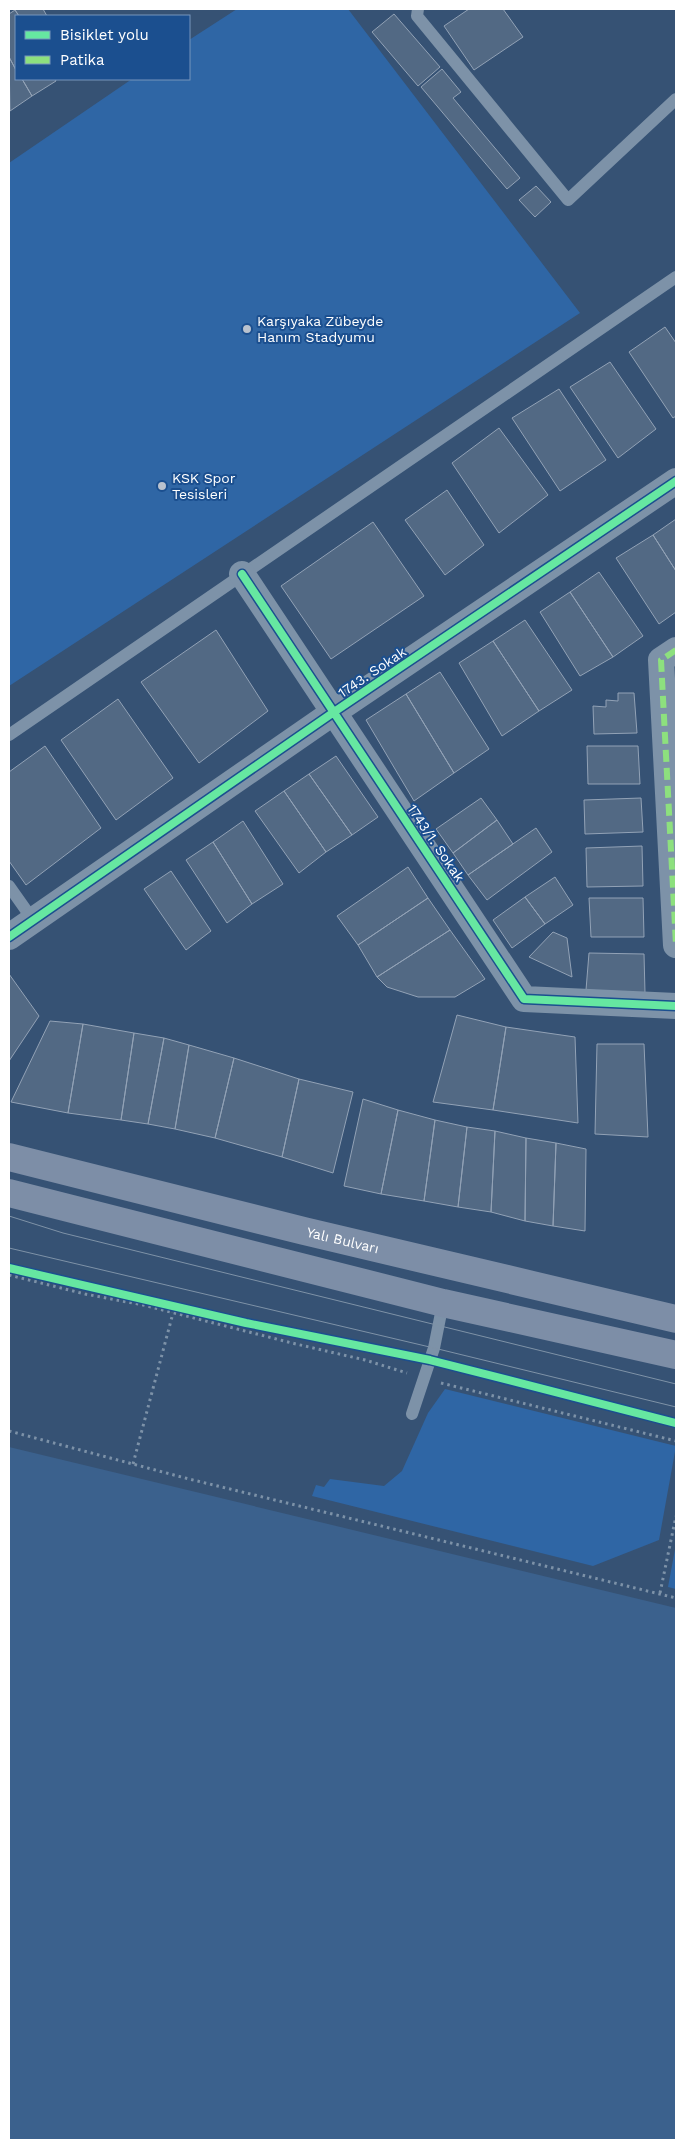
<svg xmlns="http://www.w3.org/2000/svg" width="685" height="2149" font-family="'Work Sans',sans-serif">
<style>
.green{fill:#2f66a5}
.water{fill:#3b618d}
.building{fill:#526984;stroke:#92a2b6}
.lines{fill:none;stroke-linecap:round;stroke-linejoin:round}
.path{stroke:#7d92a8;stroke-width:3;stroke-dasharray:2.5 4;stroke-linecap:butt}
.service{stroke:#7d92a8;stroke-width:12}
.minor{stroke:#7d92a8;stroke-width:26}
.primary{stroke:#7d8ea7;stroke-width:28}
.tram{stroke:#7e92a7;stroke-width:1}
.quiet{stroke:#8de07e;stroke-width:6;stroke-dasharray:12 6;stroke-linecap:butt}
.cycleway-casing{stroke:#1b4f8f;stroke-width:11}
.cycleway{stroke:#66e7a1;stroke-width:8}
.poi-dot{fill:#b9c2ce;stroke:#1b4f8f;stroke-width:2}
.labels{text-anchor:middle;stroke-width:4;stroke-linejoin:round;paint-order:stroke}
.poi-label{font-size:14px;fill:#fff;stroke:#1b4f8f;text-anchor:start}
.street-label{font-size:14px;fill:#fff;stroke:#1b4f8f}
</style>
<rect width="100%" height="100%" fill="#365274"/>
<path class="green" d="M237,9H348L580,313L9,686V163L132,79H189V40Z
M445,1389L676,1446L659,1540L593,1566L312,1496L316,1485L324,1487L330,1479L384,1486L402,1471L428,1413Z
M676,1544V1589L668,1587Z"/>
<path class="water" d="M9,1447L676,1608V2140H9Z"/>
<path class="building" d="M18,9H43L47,16H19L15,10Z
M469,9H503L523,37L474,70L444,26Z
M15,10L19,16H16V70L9,57V14Z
M394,14L440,67L418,86L372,32Z
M9,57L16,70V79H22L32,96L10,111Z
M442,69L461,92L453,98L520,178L507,189L421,87Z
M22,79H55L56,81L32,96Z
M536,186L551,202L535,217L519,200Z
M665,327L676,343V416L673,418L629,352Z
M610,362L656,429L618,458L570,387Z
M559,389L606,460L560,491L512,418Z
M499,428L548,495L499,533L452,463Z
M447,490L484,545L445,575L405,520Z
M676,519V571L653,535Z
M373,522L424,596L331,659L281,586Z
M653,535L676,571V612L659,624L616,558Z
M599,572L643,636L613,657L570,592Z
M570,592L613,657L580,676L540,612Z
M525,620L572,690L539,711L493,641Z
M216,630L268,711L199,763L141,682Z
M493,641L539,711L502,736L459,663Z
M440,672L489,749L454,773L406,694Z
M618,693H634L637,733L594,734L593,706L606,707V700L618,701Z
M406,694L454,773L414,801L366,720Z
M118,699L173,778L116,820L61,740Z
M45,746L101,828L26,885L9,861V772Z
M587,746H638L640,784H588Z
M336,756L378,817L352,835L309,774Z
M309,774L352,835L326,852L284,791Z
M284,791L326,852L299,873L255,811Z
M481,798L497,820L453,853L436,829Z
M641,798L643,832L585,834L584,800Z
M497,820L513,844L468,875L453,853Z
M243,821L283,884L252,904L213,842Z
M536,828L552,852L487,900L468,875Z
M213,842L252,904L227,923L186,860Z
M642,846L643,886L587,887L586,848Z
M408,867L428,898L358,945L337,916Z
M171,871L211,931L186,950L144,889Z
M555,877L573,905L545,924L525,897Z
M525,897L545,924L512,948L493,920Z
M428,898L450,930L377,977L358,945Z
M589,898H643L644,937H591Z
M450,930L485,979L455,997H418L387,987L377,977Z
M553,932L567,938L572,977L529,957Z
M589,953L644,954L645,993L586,990Z
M9,974L39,1016L9,1061Z
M457,1015L506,1027L493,1110L433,1102Z
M50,1021L83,1024L68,1113L11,1102Z
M83,1024L134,1033L121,1120L68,1113Z
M506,1027L575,1037L578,1123L493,1110Z
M134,1033L164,1038L148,1124L121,1120Z
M164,1038L189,1045L175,1129L148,1124Z
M597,1044H644L648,1137L595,1134Z
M189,1045L234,1058L215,1138L175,1129Z
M234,1058L299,1079L282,1157L215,1138Z
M299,1079L353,1092L333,1173L282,1157Z
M363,1099L398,1110L381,1194L344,1186Z
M398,1110L435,1120L424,1201L381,1194Z
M435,1120L467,1127L458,1207L424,1201Z
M467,1127L495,1131L491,1212L458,1207Z
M495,1131L526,1138L525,1221L491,1212Z
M526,1138L556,1143L553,1226L525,1221Z
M556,1143L586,1149L585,1231L553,1226Z"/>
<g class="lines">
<path class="path" d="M9,1275L85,1294L143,1305L296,1344L365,1360L407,1373
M441,1383L676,1441
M9,1431L189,1479L676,1598
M133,1464L173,1313
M660,1593L676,1516"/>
<path class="service" d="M418,9L417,16L568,200L676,99
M9,735L676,277
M9,886L33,920
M412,1414L434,1348L443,1303"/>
<path class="minor" d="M242,574L524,999L676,1006
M676,650L661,660L676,945
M9,937L334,712L676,481"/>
<g class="primary">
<path id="s1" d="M9,1157L304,1231L676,1319"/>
<path d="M9,1193L443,1303L676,1355"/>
</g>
<path class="tram" d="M9,1216L63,1233L676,1384
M9,1248L434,1348L676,1407"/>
<path class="quiet" d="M676,650L661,660L676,945"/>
<g class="cycleway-casing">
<path id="cycleway" d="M242,574L524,999L676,1006
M9,937L334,712L676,481
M9,1268L246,1323L430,1360L676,1423"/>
</g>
<use href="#cycleway" class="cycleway"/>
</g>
<g class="poi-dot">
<circle cx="247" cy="329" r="5"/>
<circle cx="162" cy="486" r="5"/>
</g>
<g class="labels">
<g class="poi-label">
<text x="257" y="326">Karşıyaka Zübeyde<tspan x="257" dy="16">Hanım Stadyumu</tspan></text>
<text x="172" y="483">KSK Spor<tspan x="172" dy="16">Tesisleri</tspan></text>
</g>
<g class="street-label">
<text transform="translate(372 672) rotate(-34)" y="5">1743. Sokak</text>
<text transform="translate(436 843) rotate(56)" y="5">1743/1. Sokak</text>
<text dy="5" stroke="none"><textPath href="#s1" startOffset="344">Yalı Bulvarı</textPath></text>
</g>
</g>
<rect width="685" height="2149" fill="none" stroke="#ffffff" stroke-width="20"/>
<rect x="15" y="15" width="175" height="65" fill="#1b4f8f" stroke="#7695bc"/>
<rect x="25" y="31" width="25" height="8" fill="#66e7a1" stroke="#7695bc"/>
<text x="60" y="40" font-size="15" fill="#ffffff">Bisiklet yolu</text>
<rect x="25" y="56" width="25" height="8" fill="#8de07e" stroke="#7695bc"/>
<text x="60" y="65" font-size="15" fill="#ffffff">Patika</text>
</svg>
